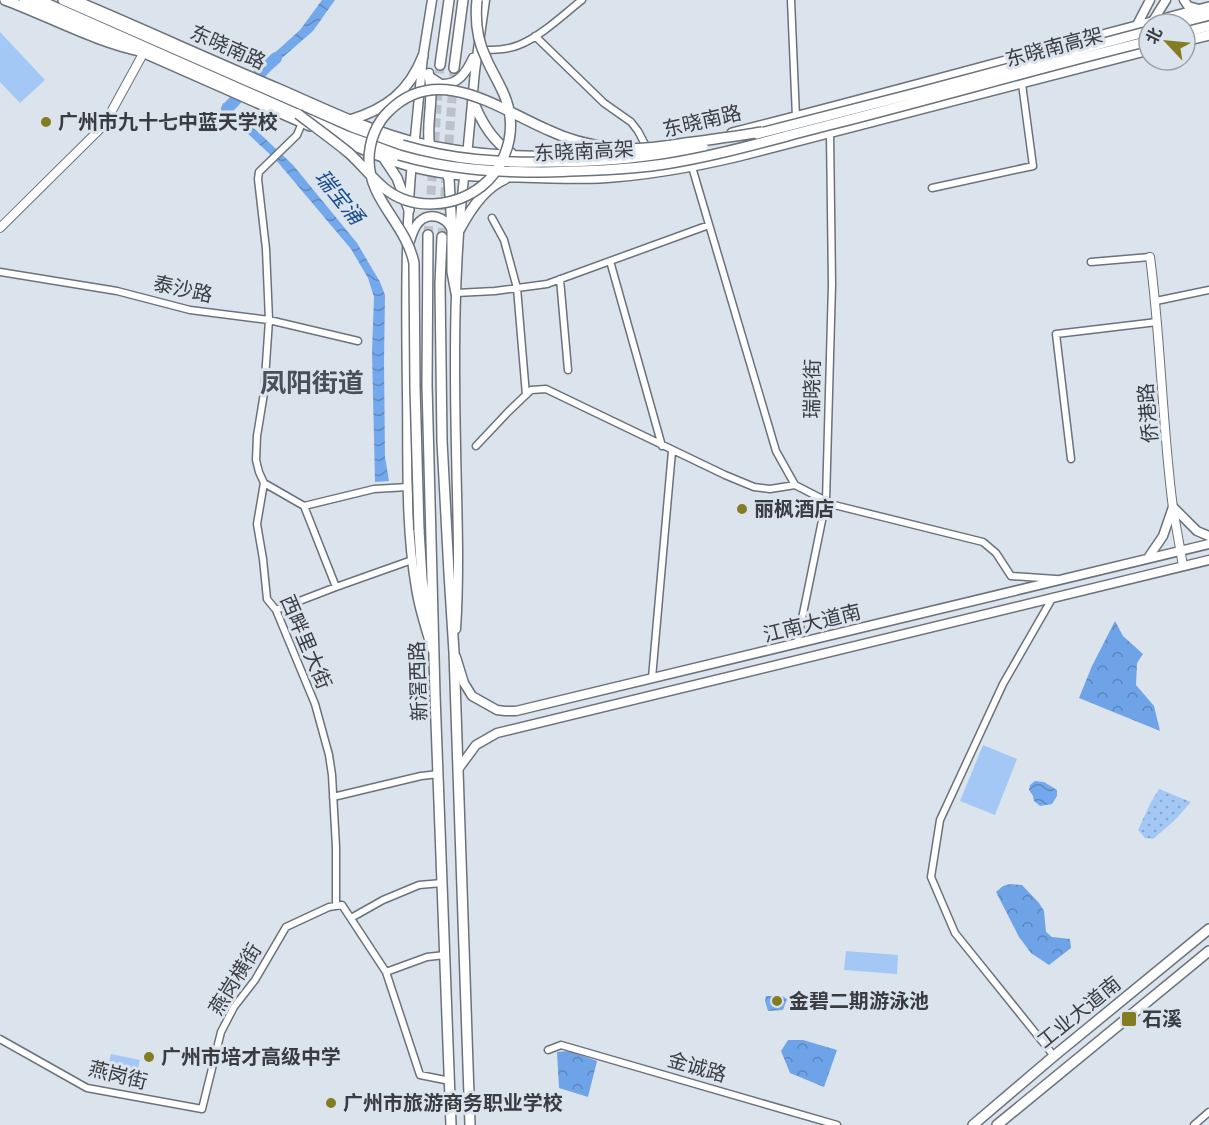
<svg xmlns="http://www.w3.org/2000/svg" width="1209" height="1125" font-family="Roboto,'Noto Sans SC',sans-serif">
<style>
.forest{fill:url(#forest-crowns)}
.park{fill:url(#park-dots)}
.pitch{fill:#a4c8f6}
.water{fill:url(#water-waves)}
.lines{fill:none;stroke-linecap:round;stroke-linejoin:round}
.river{stroke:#73a8ec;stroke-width:12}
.trunk-tunnel{stroke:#bbc2ca;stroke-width:9;stroke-dasharray:9 4.5;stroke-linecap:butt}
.minor-casing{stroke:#6b727a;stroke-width:9}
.tertiary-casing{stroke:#6b727a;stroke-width:10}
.secondary-casing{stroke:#6b727a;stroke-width:11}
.primary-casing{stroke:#6b727a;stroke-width:12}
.trunk-casing{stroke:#6b727a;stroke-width:12}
.minor{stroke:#fff;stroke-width:6}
.tertiary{stroke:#fff;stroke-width:8}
.secondary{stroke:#fff;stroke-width:8}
.primary{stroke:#fff;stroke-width:9}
.trunk{stroke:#fff;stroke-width:9}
.trunk-bridge-casing{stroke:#6b727a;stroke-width:12;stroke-linecap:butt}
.trunk-bridge{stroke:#fff;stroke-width:9}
.poi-dot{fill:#837c23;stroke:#dbe3ed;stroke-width:2}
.labels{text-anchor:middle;stroke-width:6;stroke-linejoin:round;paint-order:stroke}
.street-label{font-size:20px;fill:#393c40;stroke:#dbe3ed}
.poi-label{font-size:20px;font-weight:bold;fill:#393c40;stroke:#dbe3ed;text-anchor:start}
.water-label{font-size:21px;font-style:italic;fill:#194d8b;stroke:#dbe3ed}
.district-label{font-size:26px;font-weight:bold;fill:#4a5059;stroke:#dbe3ed}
</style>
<defs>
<pattern id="forest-crowns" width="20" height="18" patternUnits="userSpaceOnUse" patternTransform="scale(1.5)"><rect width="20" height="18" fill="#6ea3e7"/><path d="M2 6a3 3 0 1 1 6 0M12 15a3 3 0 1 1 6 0" fill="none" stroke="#5b86bd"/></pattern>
<pattern id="park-dots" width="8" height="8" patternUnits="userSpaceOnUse" patternTransform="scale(1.5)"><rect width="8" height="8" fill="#a4c8f6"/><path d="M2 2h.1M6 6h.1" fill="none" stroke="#87a4c9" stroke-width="1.8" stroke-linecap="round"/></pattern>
<pattern id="water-waves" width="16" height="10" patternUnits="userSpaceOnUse" patternTransform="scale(1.5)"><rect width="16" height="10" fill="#73a8ec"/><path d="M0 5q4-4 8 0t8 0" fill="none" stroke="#5f8ac1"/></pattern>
</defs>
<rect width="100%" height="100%" fill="#dbe3ed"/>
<path class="forest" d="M1115,621L1123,636L1143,654L1137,663L1136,685L1154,706L1160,731L1079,698L1092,666Z
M1010,884L1022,885L1039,903L1044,911L1046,932L1052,937L1070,939L1071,948L1049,965L1031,953L1019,937L996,892L1003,886Z
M788,1040H803L837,1050L824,1087L790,1073L781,1051Z
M569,1051L597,1061L588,1097L559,1088L557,1052Z"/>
<path class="park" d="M1159,789L1191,802L1174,821L1153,839L1145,838L1138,830L1150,804Z"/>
<path class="pitch" d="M0,32L45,80L20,103L0,82Z
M983,745L1017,759L995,815L960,801Z
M846,951L898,955L897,974L844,970Z
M111,1054L140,1060L136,1078L107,1071Z"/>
<path class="water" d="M322,0H335L313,31L267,71L259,67L300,30Z
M223,103L234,107L231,114L256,130L293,165L357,243L380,282L385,295L384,362L385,457L389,481L375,482L372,352L374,297L368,278L351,249L276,160L245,131L224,115L221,110Z
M1035,781L1044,782L1057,790V796L1052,804L1040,806L1034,801L1033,796L1029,790L1030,785Z
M766,996H782L787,999L783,1010L768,1011L765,1001Z"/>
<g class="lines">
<path class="river" d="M231,118L227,113V109L267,66L276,58"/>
<path class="trunk-tunnel" d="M448,157L454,68
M428,235L440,65
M442,237L446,179"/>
<g class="minor-casing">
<path id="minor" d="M791,0L796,117
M535,36L604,103L631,122L638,131L648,150
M481,50C493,50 507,50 519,45C540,37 564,14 582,0
M302,123L297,135L259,172L258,179L266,249L269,320L264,393L257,436L256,460L259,472L264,483L257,524L263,559L267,599L276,610L315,704L329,755L332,775L336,847V906
M692,167L776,451L795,485L834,505L983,542L996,553L1011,576L1056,579
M932,188L1033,166L1022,84
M492,218L504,240L517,288L526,395
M610,261L662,446
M1091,262L1150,257
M0,272L117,291L190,310L269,320L358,341
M560,279L568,370
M456,293L495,291L547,284L709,225
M1156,301L1209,290
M476,446L508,412L531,390L546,389L725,475L754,487L770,489L795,485
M1071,459L1056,334L1157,322
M264,483L304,506
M304,506L374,489L408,487
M304,506L336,587
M1053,597L1003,684L940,820L931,877L955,933L1054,1056
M276,610L336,587L412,560
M797,643L826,501L832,284L830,133
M652,678L672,451
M333,797L421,776L439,774
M351,918L383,900L419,885L442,883
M386,972L427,957L445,955
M0,1039L87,1088L202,1109L221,1032L234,1007L255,980L286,927L329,907L342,905L386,972L420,1075L450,1081
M548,1050L561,1045L837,1125
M1194,1125L1209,1112"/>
</g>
<g class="tertiary-casing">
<path id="tertiary" d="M0,228L104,125L144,52
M1150,257C1161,340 1162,424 1173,508C1176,527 1180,547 1183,566"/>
</g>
<g class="secondary-casing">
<path id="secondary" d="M1184,0L1188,6L1199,9
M1151,24L1166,0
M1136,29L1137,25L1150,0
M429,73V76L441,84C458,85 466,73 473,58
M414,148L423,56L432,0
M467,156L475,71L485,0
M412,161C405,238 406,316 407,393C408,458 405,524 416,588C419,609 426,629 432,649
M410,241C412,234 414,227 419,222C430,211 446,217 452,230
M1173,507L1197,531L1209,536
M1148,558L1163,536L1173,507
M456,629C460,568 457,508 456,447C454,354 454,261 465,169
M456,657L464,683L472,696L497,710L505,711H516L1209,544
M459,768L476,745L497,733L1209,560"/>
</g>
<g class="primary-casing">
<path id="primary" d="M24,0L310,126
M74,0C143,29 210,60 279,89C323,108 367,130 414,142C482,159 566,159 636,152
M1185,41L1209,35
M429,76C435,100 425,124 430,148
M472,98C480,120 491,140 511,153
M350,120C386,109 409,92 423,56
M732,133C891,93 1050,48 1209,7
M328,134C356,147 384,159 413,167C448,176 482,177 518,177C545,178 572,179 600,178C647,175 693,167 739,156L1149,50
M428,152L439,161L445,169L449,179L452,230V272L456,293
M383,157L397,178L409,210
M460,229C470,210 484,188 505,179
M973,1125L1054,1056L1209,929
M997,1125L1209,951"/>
</g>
<g class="trunk-casing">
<path id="trunk" d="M5,0C51,17 95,42 144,52
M39,0L347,136L399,155
M63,0L352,127L402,145
M1175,24L1209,15
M1185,32L1209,26
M440,65L449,0
M454,68L463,0
M428,235L427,385L435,695L451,1125
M442,237L440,284L442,441L449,573L454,652L470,1125
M419,530L422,579L429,628"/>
</g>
<use href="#minor" class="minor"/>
<use href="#tertiary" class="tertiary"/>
<use href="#secondary" class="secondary"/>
<use href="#primary" class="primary"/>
<use href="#trunk" class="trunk"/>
<g class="trunk-bridge-casing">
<path id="trunk-bridge" d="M298,114C315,127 332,139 349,153C361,164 371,177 384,188C412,211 454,208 482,186C502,170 513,142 510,117C508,95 494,77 486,58C477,40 475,20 477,0
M757,134L924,91L1149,31
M402,145C453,160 499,163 552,162C603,162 653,157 703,146
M399,155C447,169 492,172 543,172C584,171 624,170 665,164C722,155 777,138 833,124C939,97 1043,67 1149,41
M419,530L415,387L414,263C406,224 369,200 369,160C369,142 376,123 389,111C438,62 499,109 548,130C567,139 587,145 609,147C635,151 659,147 685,143C711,140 736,136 762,132"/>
</g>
<use href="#trunk-bridge" class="trunk-bridge"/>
</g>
<g class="poi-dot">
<circle cx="46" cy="122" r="6"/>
<circle cx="742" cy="509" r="6"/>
<circle cx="777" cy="1001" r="6"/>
<rect x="1121" y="1011" width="16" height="16" rx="3"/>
<circle cx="149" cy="1057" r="6"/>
<circle cx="331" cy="1103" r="6"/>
</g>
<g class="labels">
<g class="street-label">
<text transform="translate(228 47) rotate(24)" y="7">东晓南路</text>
<text transform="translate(1054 47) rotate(-15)" y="7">东晓南高架</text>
<text transform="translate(702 121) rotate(-13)" y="7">东晓南路</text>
<text transform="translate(584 151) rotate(-3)" y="7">东晓南高架</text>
<text transform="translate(183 289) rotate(12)" y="7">泰沙路</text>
<text transform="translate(812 389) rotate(-89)" y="7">瑞晓街</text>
<text transform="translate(1148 413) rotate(-95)" y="7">侨港路</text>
<text transform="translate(812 623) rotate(-14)" y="7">江南大道南</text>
<text transform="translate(306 642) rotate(67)" y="7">西畔里大街</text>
<text transform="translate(418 681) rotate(-92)" y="7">新滘西路</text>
<text transform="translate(235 979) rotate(-58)" y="7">燕岗横街</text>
<text transform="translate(1079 1012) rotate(-39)" y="7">工业大道南</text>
<text transform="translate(697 1067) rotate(16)" y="7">金诚路</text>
<text transform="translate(118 1075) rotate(14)" y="7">燕岗街</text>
</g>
<g class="poi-label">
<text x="58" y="129">广州市九十七中蓝天学校</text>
<text x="754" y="516">丽枫酒店</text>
<text x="789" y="1008">金碧二期游泳池</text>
<text x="1142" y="1026">石溪</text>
<text x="161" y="1064">广州市培才高级中学</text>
<text x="343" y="1110">广州市旅游商务职业学校</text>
</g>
<g class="water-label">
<text transform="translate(339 197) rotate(51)" y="7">瑞宝涌</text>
</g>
<g class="district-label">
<text x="312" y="392">凤阳街道</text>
</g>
</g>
<g transform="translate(1167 42) rotate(296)"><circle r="28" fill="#dbe3ed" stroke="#9aa0a8" stroke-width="1.5"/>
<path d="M0-4.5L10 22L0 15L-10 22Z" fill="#837c23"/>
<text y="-9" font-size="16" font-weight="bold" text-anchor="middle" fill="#393c40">北</text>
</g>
</svg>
